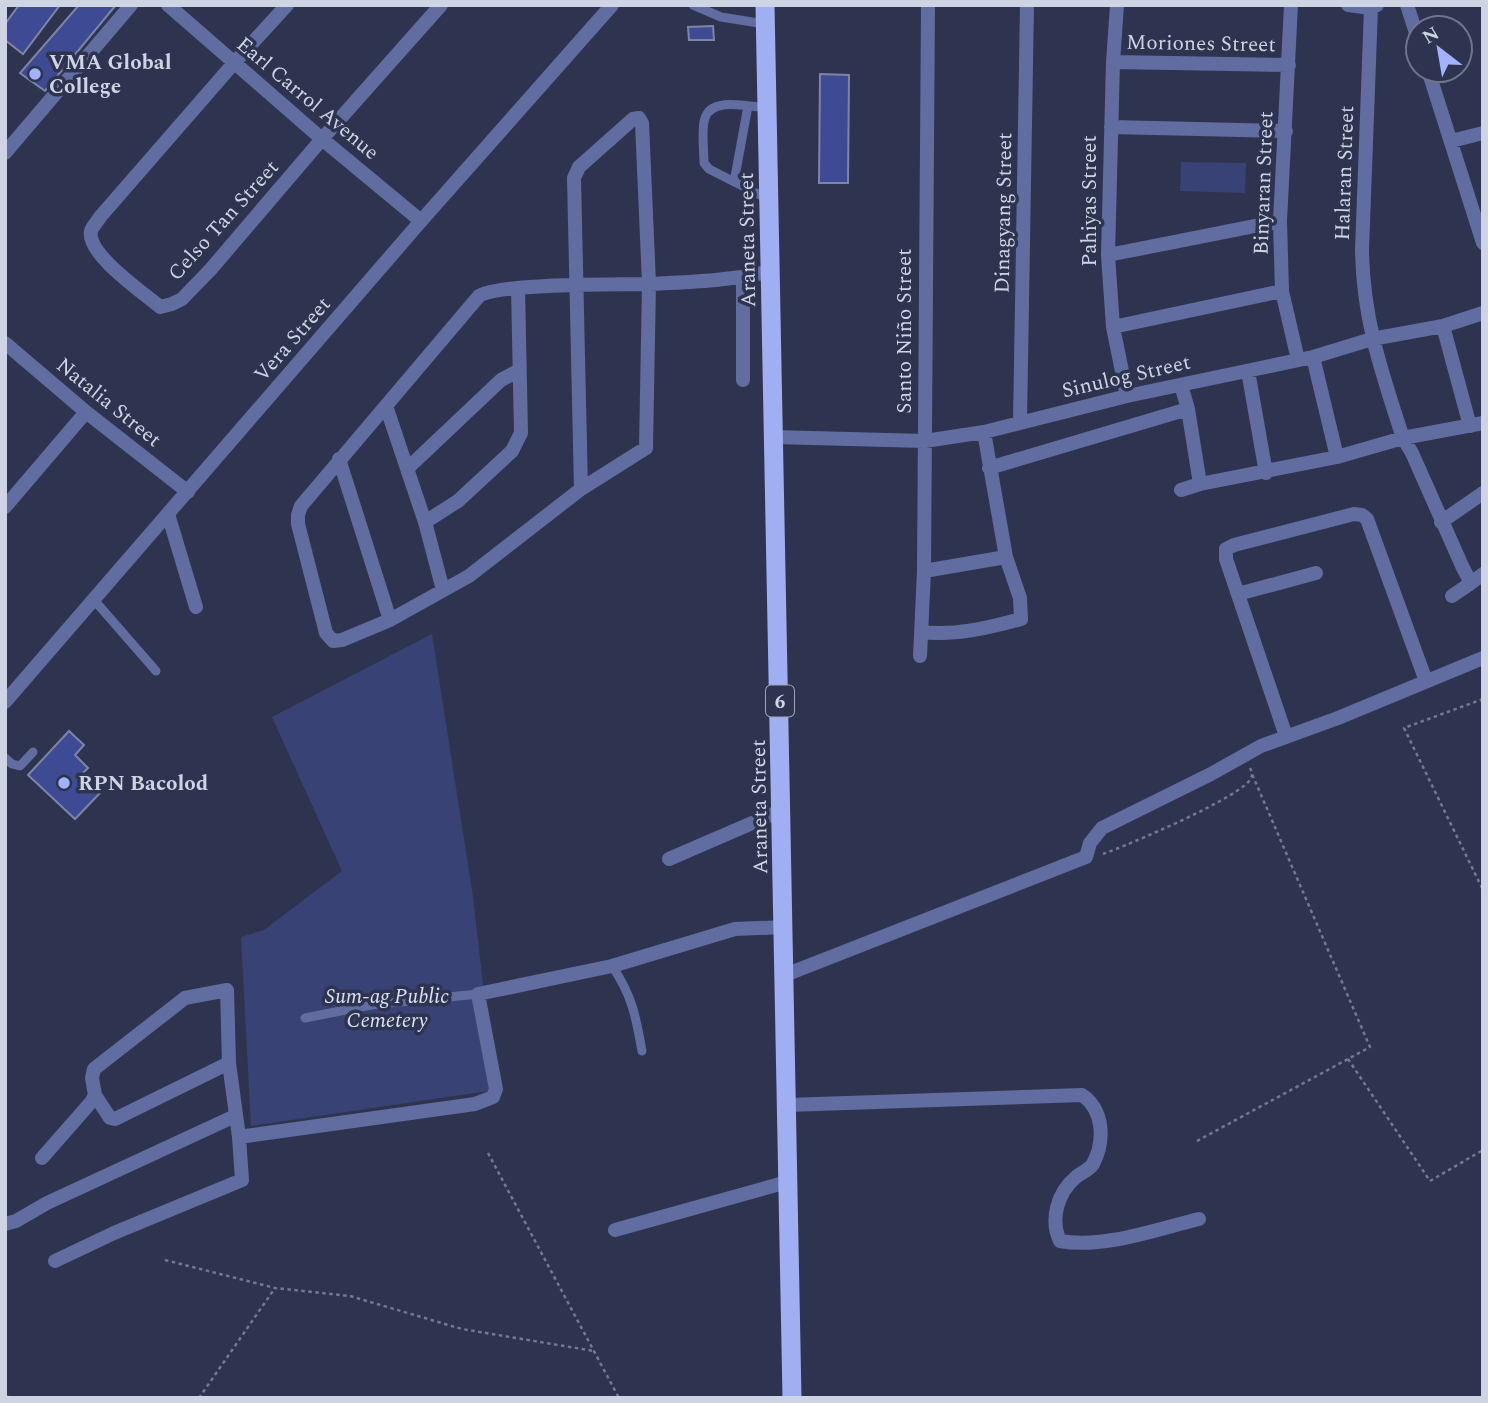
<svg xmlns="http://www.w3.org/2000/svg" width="1488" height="1403" font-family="Spectral,serif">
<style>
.green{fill:#394274}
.building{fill:#3f4a94;stroke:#7d85a5;stroke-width:2}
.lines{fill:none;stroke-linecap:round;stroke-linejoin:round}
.path{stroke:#73798f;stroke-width:2.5;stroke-dasharray:3.5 3.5;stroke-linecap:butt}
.service{stroke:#616ca0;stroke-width:9}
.minor{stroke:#616ca0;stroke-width:14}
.tertiary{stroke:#616ca0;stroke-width:14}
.trunk{stroke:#a0aff2;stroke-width:19}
.poi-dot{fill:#a2b2fd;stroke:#2e344f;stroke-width:2.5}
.labels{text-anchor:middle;stroke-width:7;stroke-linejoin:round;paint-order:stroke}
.shield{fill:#2e344f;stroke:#9fa4b8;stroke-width:2}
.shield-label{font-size:19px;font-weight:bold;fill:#cfd4e5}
.street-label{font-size:21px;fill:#cfd4e5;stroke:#2e344f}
.poi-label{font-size:21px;font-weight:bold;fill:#cfd4e5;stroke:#2e344f;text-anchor:start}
.park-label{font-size:21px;font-style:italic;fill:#dae0f6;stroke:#2e344f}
</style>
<rect width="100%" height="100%" fill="#2e344f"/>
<path class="green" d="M1181,162L1246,163L1245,193L1180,191Z
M432,634L473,897L495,1090L251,1126L241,937L264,930L342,871L272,717Z"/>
<path class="building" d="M19,5H60L23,54L5,40V24Z
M79,5H116L45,91L20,73Z
M713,26L714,40H689L688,27Z
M820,74L849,75L848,183H819Z
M69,731L84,745L75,755L88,768L82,774L101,792L75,819L28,775Z"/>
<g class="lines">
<path class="path" d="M1483,699L1404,728L1483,890
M1103,854C1126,846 1244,796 1251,778C1253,774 1252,772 1250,768
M1348,1059L1430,1181L1483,1150
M1197,1141L1370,1047L1252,774
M488,1153L619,1398
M165,1260L275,1288L350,1296L462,1329L594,1351
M5,1396L12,1398
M199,1398L275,1288"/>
<path class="service" d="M693,5L721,17L765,24
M767,108C750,107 712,96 705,118C701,128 704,152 704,163L709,169L768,199
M734,182L748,106
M95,601L156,671
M5,758L12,764L20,766L33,752
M612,966C632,995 636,1017 642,1051
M305,1018L371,1005L478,994"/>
<path class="minor" d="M168,5L322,139L421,221
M287,5L234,63L100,217C98,221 92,227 91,231C86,254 144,293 160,307L172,304L182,299L211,269L322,139L441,5
M1117,5L1113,62L1108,255L1113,327L1127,396
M1291,5L1280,221L1282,291L1298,360
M1348,5L1371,8L1377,5
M1407,5L1418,39
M1371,8L1362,250C1363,320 1382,373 1403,438L1412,453L1463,568L1471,583L1483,574
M1113,62L1289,65
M1428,70L1483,243
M1111,127L1286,131
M1451,141L1483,133
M5,153L131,5
M1108,255L1280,221
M743,277V380
M1443,326L1470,426
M1113,327L1282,291
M5,343L86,412L188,492
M1313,357L1337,457
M1248,371L1266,473
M1181,385L1188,409L1200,484
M386,406L425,522L443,590
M1020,422L1027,5
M774,437L925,441L984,432L1127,396L1313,357L1372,339L1443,326L1483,313
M339,459L390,620
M408,468L501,380L518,371
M989,468L1188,409
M581,489L574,178L579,167L633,119L639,118L642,123L649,283L646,448L581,489L469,576L390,620L342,640L333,641L326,633L298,524V515L301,506L479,296C498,283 617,285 647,284C688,282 730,281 771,271
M1181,490L1200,484L1337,457L1403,438L1483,423
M5,507L86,412
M168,514L196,607
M425,522L458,501L512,451L521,433L518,288
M1441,522L1483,493
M924,571L1006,557
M1238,594L1316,573
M1452,596L1471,583
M921,632C954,636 989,628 1021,619L1020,598L1006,557L984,432
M920,656L924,571L928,5
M1286,736L1226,559V549L1234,545L1354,514L1362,515L1367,519L1426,681
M669,859L782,810
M785,975L1086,857L1090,843L1102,828L1211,774L1261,746L1338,718L1483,658
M95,1095L110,1118L115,1119L229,1063
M787,1105L1082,1095C1104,1110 1105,1141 1093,1164C1089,1170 1081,1173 1076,1177C1057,1193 1050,1220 1060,1241C1104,1249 1157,1229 1199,1219
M239,1137L475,1104L493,1097L496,1089L478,994L612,966L735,929L785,927
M42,1158L92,1101L95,1095L92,1078L94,1069L185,998L227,990L229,1063L239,1137L242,1180L114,1233L55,1261
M5,1224L16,1221L47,1203L235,1116
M615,1230L787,1182"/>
<path class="tertiary" d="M5,702L421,221L612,5"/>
<path class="trunk" d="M765,5L792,1398"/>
</g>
<g class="poi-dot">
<circle cx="35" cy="74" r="7"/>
<circle cx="64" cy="783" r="7"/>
</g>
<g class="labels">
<rect class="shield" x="766" y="685.5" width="28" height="31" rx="5"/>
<g class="shield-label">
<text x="780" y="708">6</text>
</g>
<g class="street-label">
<text transform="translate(1201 43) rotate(1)" y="7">Moriones Street</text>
<text transform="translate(308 98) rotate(40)" y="7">Earl Carrol Avenue</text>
<text transform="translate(1344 173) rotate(-88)" y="7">Halaran Street</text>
<text transform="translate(1263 183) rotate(-88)" y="7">Binyaran Street</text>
<text transform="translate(1089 201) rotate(-90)" y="7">Pahiyas Street</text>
<text transform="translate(1003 213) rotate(-89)" y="7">Dinagyang Street</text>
<text transform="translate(223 220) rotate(-48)" y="7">Celso Tan Street</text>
<text transform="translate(747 240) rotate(-91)" y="7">Araneta Street</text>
<text transform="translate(904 331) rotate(-90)" y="7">Santo Niño Street</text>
<text transform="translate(292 339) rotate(-49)" y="7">Vera Street</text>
<text transform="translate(1126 376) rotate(-13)" y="7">Sinulog Street</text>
<text transform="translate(109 402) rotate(39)" y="7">Natalia Street</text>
<text transform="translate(759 807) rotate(-91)" y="7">Araneta Street</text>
</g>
<g class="poi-label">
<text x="49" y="69">VMA Global<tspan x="49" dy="24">College</tspan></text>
<text x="78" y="790">RPN Bacolod</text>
</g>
<g class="park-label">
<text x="387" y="1003">Sum-ag Public<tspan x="387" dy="24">Cemetery</tspan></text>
</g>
</g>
<rect width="1488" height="1403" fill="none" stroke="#cfd4e5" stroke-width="14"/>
<g transform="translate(1439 49) rotate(329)"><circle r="33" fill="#2e344f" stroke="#6e748b" stroke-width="2"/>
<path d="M0-5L12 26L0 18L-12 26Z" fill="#a2b2fd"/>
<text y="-10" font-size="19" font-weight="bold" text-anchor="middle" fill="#cfd4e5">N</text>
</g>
</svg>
